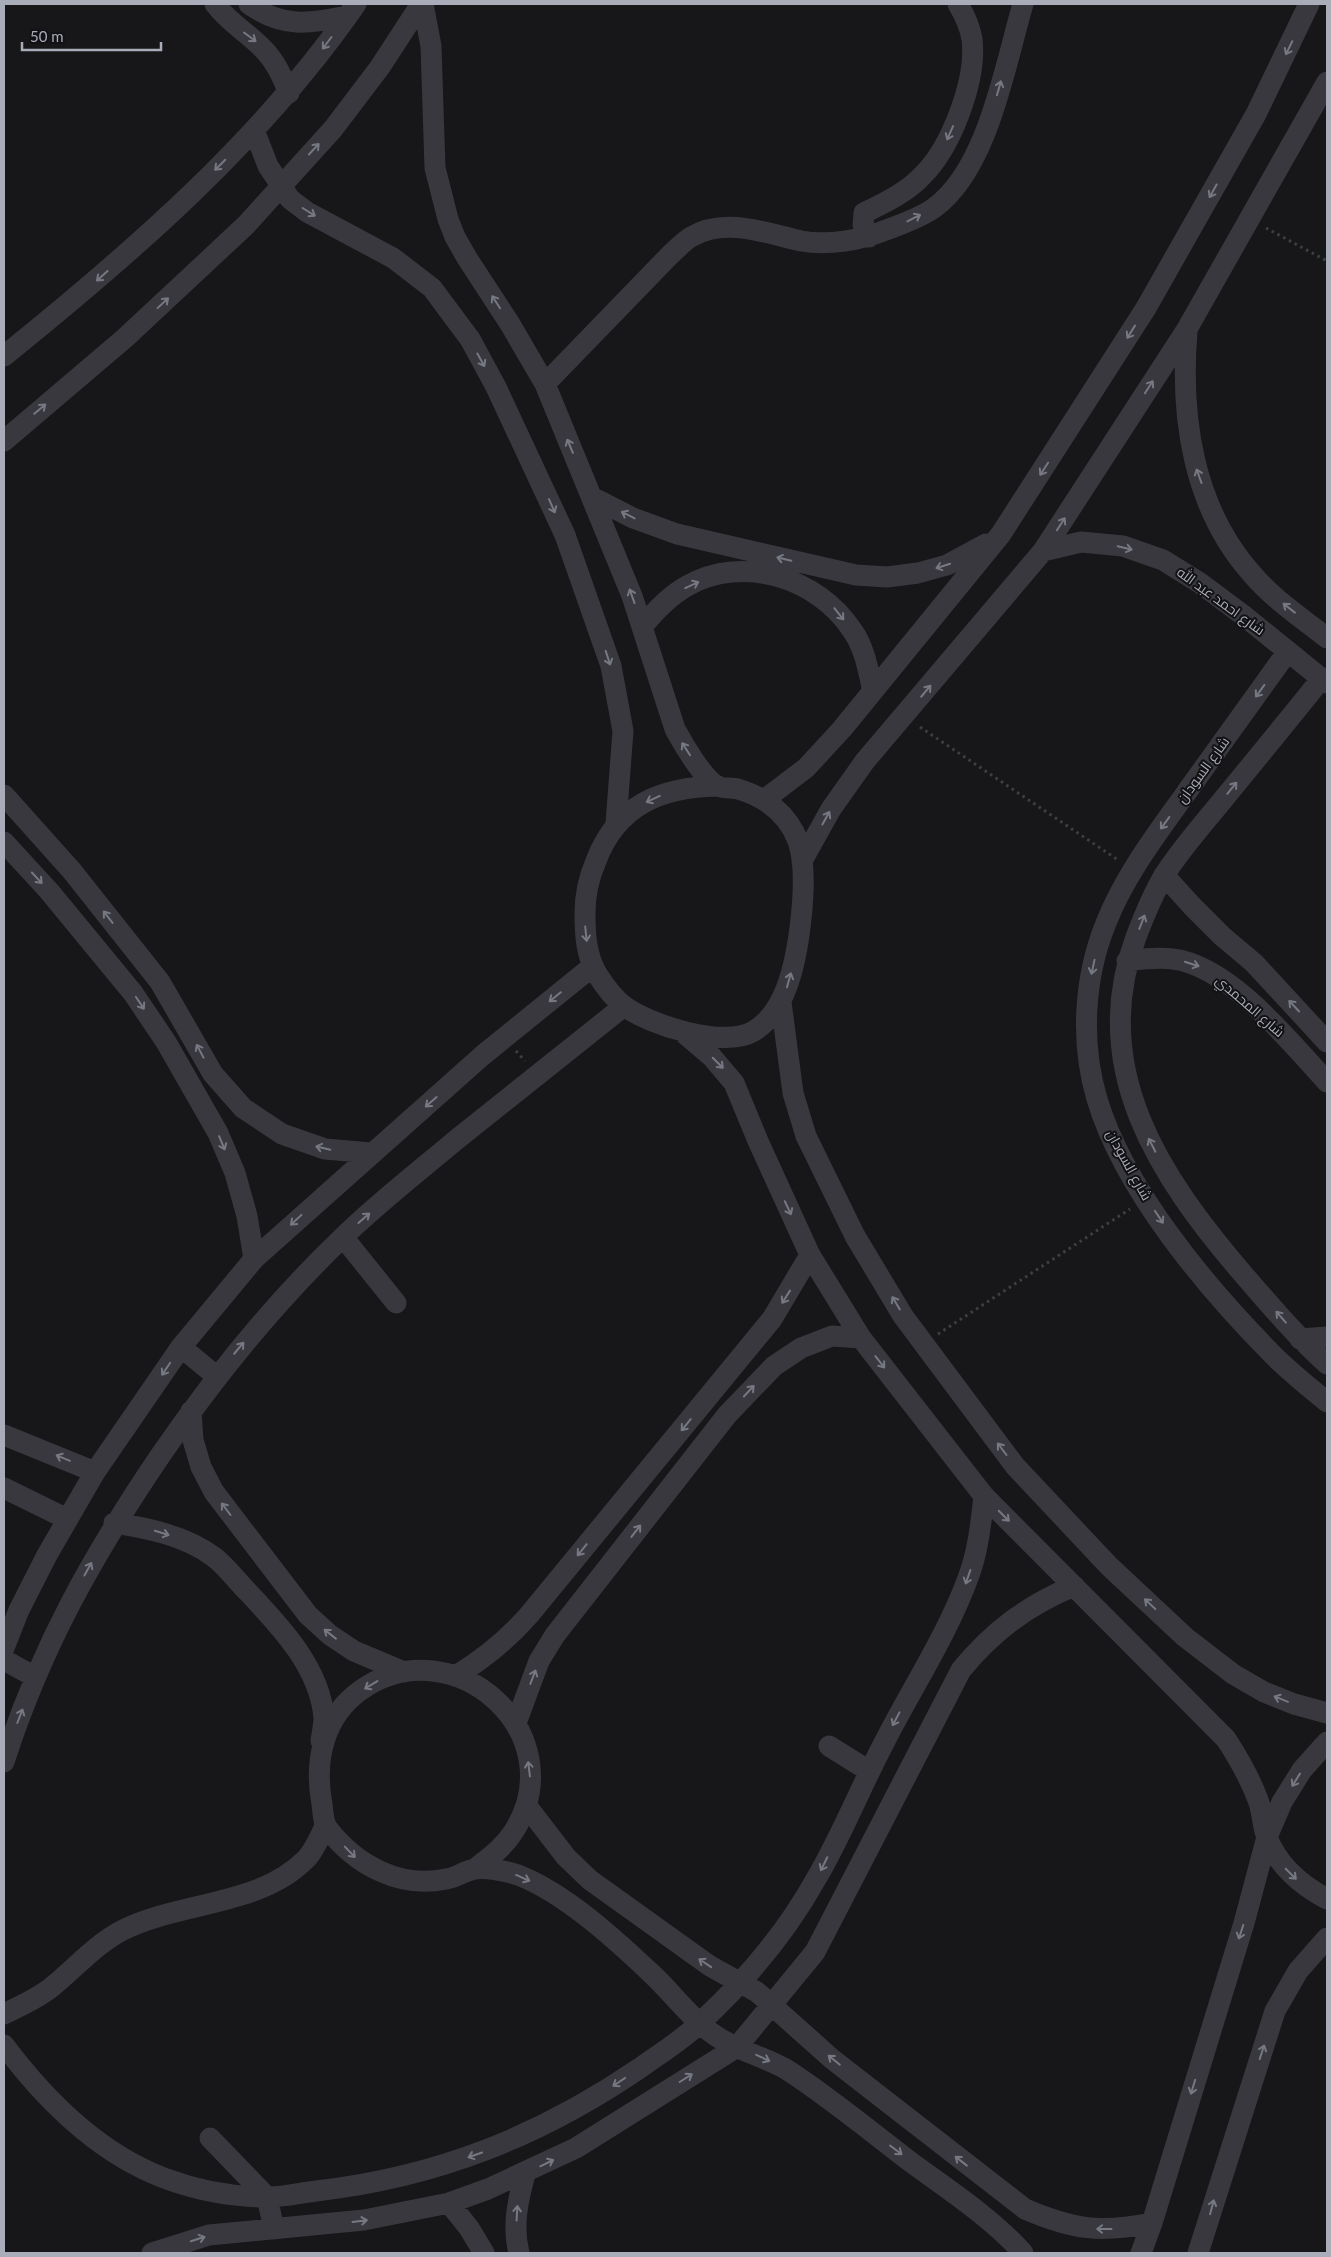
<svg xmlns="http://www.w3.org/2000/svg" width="1331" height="2257" font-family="Lato,Cairo,sans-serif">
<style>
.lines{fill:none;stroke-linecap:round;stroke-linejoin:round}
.path{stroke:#3e3f45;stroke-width:3;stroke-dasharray:2.5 4;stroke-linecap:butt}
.minor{stroke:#38383e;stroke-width:21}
.oneway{stroke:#767882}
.labels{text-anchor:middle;stroke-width:4;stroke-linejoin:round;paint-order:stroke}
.street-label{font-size:14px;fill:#a9acb9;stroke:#121214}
</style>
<rect width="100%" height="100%" fill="#171719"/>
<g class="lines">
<path class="path" d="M1266,228L1327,261
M920,727L1118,860
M516,1051L525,1061
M938,1334L1130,1209"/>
<path class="minor" d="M215,4C230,24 250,34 266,52C277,64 283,79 289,93
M249,4C282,28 309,24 347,16
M423,4L431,46L435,168L448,219L455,237L467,258L510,324L545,384L632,596L675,729C683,744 703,778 717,786C722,789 732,787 738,789C765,797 788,814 798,841C810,875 799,956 786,989C779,1007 770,1021 754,1031C724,1049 650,1025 624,1006C613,998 604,985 597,974C586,955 585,934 585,913C585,895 589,877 596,861C617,805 661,787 718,786
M254,130L268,166L290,199L307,212L393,258L432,288L470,339L496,387L565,535L611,666L623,731L616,823
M869,237L863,225L864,213C884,203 906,193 922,176C951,148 977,80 972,39C970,27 964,14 958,4
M1187,332C1180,417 1193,508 1252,574C1273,599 1302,618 1327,638
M4,356C133,252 261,141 356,4
M545,384L671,254C678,248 684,241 691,237C725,217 766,233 801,241C829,246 861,240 886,230C902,224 920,218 934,208C988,169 1005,65 1023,4
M4,441L125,338L246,225L333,129L380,67L421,4
M592,497L633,518L677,534L856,575L887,577L918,573L947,565L986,544
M1043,551L1081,542L1123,546L1163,560L1200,583L1243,615L1327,683
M642,627C655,611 669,596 687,586C743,554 818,578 852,630C865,648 868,670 873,691
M1288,651C1254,699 1220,746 1186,793C1156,835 1125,875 1106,923C1084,977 1080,1042 1097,1099C1124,1190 1207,1288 1273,1355C1290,1372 1309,1387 1327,1402
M1322,678C1290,718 1258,757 1226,796C1205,822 1183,846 1165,874C1153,893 1144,916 1136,937C1087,1069 1160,1177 1243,1274C1270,1305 1296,1336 1327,1364
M4,795L72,871L160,982L213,1074L243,1108L282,1134L325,1149L371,1153
M764,800L806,768L842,729L1001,534L1146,308L1256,114L1309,4
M4,842L49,891L133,993L166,1042L218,1133L235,1173L247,1216L254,1259
M802,861L831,809L865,761L1043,551L1187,329L1327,82
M1164,875L1192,906L1222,936L1254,963L1327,1042
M1127,961C1143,959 1157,957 1173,959C1230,966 1290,1042 1327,1082
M781,1002L793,1093L806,1136L855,1236L903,1316L1015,1466L1109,1566L1185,1637L1233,1674L1264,1692L1294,1704L1327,1713
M685,1034L712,1057L734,1083L758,1141L810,1255L861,1338L984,1496L1226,1739C1239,1759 1250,1778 1258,1800C1263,1812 1262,1826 1267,1837C1278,1866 1301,1885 1327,1899
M343,1237L396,1303
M1300,1339L1327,1337
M181,1347L216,1376
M191,1411L193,1440L201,1467L214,1492L308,1615L330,1635L354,1651L404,1672
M4,1435L95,1472
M4,1488L67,1519
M114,1523C148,1528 186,1536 214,1557C226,1566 236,1580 246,1590C279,1625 320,1667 324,1718C324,1725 322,1733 321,1741
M4,1648L19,1610L47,1555L95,1472L181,1347L254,1259L483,1055L593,966
M4,1660L35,1677
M457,1675C485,1658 507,1640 529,1615L772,1319L810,1255
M516,1723L539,1661L555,1635L727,1415L774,1366L801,1348L832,1336L861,1338
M829,1746L869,1771
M4,1762C41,1647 93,1555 160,1456C215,1376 272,1305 342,1238C378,1203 418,1172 456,1140C512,1095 568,1050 624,1006
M526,1805L566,1857L590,1880L710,1966L757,1992L832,2059L1025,2209C1074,2230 1100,2233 1152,2223
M476,1868C490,1857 504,1847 514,1831C575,1734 454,1625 361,1690C323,1717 314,1761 322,1804C323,1812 323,1823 328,1829C356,1865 400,1889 446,1879C455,1878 463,1872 471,1870C483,1866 506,1871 518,1875C565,1893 616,1940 653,1975C674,1995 692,2020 716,2036C738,2051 766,2057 789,2071C830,2098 869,2130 908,2160C947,2189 991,2217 1023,2253
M4,2014C20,2006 39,1998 53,1986C75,1968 95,1945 121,1931C179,1901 259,1907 306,1859C314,1851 320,1837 325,1826
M4,2045C46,2101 98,2153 164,2178C196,2190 233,2197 267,2197C283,2197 300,2193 316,2191C438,2177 540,2136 640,2068C661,2053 684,2039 702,2021C746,1980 787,1931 816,1879C842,1835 861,1786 885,1741C912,1688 948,1633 968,1578C978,1552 981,1523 984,1496
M210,2138L267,2197L274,2229
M449,2203L469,2228L484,2253
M152,2253L209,2235L364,2220L449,2203L488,2189L576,2148L737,2047L815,1952L961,1670C993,1631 1028,1605 1074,1586
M519,2253C512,2226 518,2200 525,2174
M1141,2253L1152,2223L1244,1923L1267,1837L1282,1802L1302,1770L1327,1742
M1198,2253L1275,2011L1298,1971L1327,1938"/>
</g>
<defs><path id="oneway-shaft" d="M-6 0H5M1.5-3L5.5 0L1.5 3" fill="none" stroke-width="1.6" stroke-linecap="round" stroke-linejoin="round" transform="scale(1.25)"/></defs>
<g class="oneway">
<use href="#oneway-shaft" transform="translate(250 37) rotate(37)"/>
<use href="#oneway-shaft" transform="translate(327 43) rotate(127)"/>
<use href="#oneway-shaft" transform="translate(1289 48) rotate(116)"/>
<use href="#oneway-shaft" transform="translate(999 88) rotate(-74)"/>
<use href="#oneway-shaft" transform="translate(950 133) rotate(114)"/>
<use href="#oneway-shaft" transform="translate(314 149) rotate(-47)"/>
<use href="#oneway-shaft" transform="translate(220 165) rotate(135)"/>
<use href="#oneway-shaft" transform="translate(1213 191) rotate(119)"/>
<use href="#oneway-shaft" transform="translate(309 212) rotate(32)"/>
<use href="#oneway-shaft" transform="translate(914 218) rotate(-27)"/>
<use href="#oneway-shaft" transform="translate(102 276) rotate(138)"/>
<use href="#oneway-shaft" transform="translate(496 302) rotate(-123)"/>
<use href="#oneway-shaft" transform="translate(163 303) rotate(-43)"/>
<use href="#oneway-shaft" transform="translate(1131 332) rotate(122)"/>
<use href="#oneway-shaft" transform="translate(481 360) rotate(61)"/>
<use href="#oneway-shaft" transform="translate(1149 387) rotate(-57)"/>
<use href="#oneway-shaft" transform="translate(40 409) rotate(-40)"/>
<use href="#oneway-shaft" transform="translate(570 446) rotate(-113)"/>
<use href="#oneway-shaft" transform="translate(1044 469) rotate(123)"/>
<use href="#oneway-shaft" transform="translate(1199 476) rotate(-110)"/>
<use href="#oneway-shaft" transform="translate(552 506) rotate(66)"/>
<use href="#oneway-shaft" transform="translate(628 515) rotate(-153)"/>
<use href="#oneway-shaft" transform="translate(1061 524) rotate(-57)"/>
<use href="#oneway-shaft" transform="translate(1125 548) rotate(14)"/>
<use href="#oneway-shaft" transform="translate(784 559) rotate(-167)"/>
<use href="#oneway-shaft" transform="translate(943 566) rotate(162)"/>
<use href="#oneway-shaft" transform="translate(692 585) rotate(-25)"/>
<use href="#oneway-shaft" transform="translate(632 596) rotate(-110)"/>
<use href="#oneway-shaft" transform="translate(1289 608) rotate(-142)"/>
<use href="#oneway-shaft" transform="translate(839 614) rotate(51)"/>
<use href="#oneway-shaft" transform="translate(608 658) rotate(72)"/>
<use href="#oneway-shaft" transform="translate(926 691) rotate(-50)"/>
<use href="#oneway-shaft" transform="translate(1260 691) rotate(126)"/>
<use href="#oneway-shaft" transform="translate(686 749) rotate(-123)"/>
<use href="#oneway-shaft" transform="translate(1232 788) rotate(-51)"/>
<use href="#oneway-shaft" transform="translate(653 799) rotate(155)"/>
<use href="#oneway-shaft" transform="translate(826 818) rotate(-61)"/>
<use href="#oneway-shaft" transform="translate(1165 823) rotate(126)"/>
<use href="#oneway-shaft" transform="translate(37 878) rotate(47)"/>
<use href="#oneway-shaft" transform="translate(108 917) rotate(-128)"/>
<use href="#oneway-shaft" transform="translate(1142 922) rotate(-69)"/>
<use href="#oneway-shaft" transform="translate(586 934) rotate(84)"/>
<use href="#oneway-shaft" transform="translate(1192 964) rotate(18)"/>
<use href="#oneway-shaft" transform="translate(1093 967) rotate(102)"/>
<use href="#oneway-shaft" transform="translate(789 980) rotate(-74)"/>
<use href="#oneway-shaft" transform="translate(555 997) rotate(141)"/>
<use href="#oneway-shaft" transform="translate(140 1003) rotate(56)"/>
<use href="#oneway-shaft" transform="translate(1294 1006) rotate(-133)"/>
<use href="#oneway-shaft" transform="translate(200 1051) rotate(-118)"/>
<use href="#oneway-shaft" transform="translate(718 1063) rotate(45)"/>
<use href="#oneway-shaft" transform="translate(431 1102) rotate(139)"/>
<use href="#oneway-shaft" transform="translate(222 1143) rotate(67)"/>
<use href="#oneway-shaft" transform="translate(1152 1145) rotate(-117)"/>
<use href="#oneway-shaft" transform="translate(323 1148) rotate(-166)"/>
<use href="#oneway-shaft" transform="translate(788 1208) rotate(65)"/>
<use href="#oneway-shaft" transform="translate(1159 1217) rotate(56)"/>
<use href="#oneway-shaft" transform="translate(364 1218) rotate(-41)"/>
<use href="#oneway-shaft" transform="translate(296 1220) rotate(137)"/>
<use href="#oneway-shaft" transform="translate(786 1297) rotate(122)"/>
<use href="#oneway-shaft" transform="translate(896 1303) rotate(-121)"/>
<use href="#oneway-shaft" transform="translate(1281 1317) rotate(-131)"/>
<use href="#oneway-shaft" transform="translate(239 1348) rotate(-50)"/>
<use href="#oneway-shaft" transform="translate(880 1362) rotate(52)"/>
<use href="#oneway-shaft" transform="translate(166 1369) rotate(124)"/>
<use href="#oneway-shaft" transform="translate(749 1391) rotate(-47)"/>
<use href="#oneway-shaft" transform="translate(686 1425) rotate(129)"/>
<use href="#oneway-shaft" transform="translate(1002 1449) rotate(-127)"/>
<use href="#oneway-shaft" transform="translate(63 1458) rotate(-157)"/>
<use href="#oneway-shaft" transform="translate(226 1509) rotate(-127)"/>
<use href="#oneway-shaft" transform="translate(1004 1516) rotate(45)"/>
<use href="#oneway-shaft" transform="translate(636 1531) rotate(-52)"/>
<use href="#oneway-shaft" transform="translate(162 1533) rotate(17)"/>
<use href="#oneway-shaft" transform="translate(582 1550) rotate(129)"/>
<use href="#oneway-shaft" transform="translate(88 1569) rotate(-61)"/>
<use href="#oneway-shaft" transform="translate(968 1577) rotate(109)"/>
<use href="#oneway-shaft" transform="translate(1150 1604) rotate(-137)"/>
<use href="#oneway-shaft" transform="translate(330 1634) rotate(-142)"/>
<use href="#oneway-shaft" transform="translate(533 1677) rotate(-69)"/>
<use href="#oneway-shaft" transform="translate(371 1685) rotate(149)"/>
<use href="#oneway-shaft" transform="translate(1281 1699) rotate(-158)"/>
<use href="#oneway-shaft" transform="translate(20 1716) rotate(-69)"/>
<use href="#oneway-shaft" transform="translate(896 1719) rotate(118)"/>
<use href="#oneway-shaft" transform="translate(529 1769) rotate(-97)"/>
<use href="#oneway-shaft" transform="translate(1296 1780) rotate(122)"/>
<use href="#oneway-shaft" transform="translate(350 1852) rotate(46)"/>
<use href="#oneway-shaft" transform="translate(824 1864) rotate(116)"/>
<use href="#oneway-shaft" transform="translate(1291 1874) rotate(45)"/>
<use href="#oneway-shaft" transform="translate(523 1878) rotate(24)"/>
<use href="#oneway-shaft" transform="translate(1241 1932) rotate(108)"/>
<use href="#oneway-shaft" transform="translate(705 1963) rotate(-146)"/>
<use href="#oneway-shaft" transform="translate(1262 2052) rotate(-72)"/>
<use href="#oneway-shaft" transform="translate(763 2058) rotate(25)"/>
<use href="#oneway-shaft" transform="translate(834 2060) rotate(-141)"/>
<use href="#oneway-shaft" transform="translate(686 2078) rotate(-32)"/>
<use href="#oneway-shaft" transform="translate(619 2082) rotate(146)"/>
<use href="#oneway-shaft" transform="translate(1193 2087) rotate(107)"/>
<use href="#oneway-shaft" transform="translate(896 2150) rotate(37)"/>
<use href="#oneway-shaft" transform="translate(475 2155) rotate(161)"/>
<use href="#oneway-shaft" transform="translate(961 2161) rotate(-142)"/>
<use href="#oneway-shaft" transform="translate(547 2163) rotate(-26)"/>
<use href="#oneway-shaft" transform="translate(1212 2207) rotate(-75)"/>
<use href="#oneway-shaft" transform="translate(517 2213) rotate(-87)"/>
<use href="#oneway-shaft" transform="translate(360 2221) rotate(-7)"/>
<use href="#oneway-shaft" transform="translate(1104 2229) rotate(-180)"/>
<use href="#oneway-shaft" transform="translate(198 2239) rotate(-18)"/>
</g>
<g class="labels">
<g class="street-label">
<text transform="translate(1221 601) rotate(36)" y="5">شارع احمد عبد الله</text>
<text transform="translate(1203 770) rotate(-54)" y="5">شارع السودان</text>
<text transform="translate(1250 1006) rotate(41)" y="5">شارع المحمدي</text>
<text transform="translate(1129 1165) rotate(61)" y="5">شارع السودان</text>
</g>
</g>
<rect width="1331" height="2257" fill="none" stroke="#a9acb9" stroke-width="10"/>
<path d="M22 42v8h139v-8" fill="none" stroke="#a9acb9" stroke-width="2.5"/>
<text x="30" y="42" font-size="15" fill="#a9acb9" stroke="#121214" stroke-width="4" paint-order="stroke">50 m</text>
</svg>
